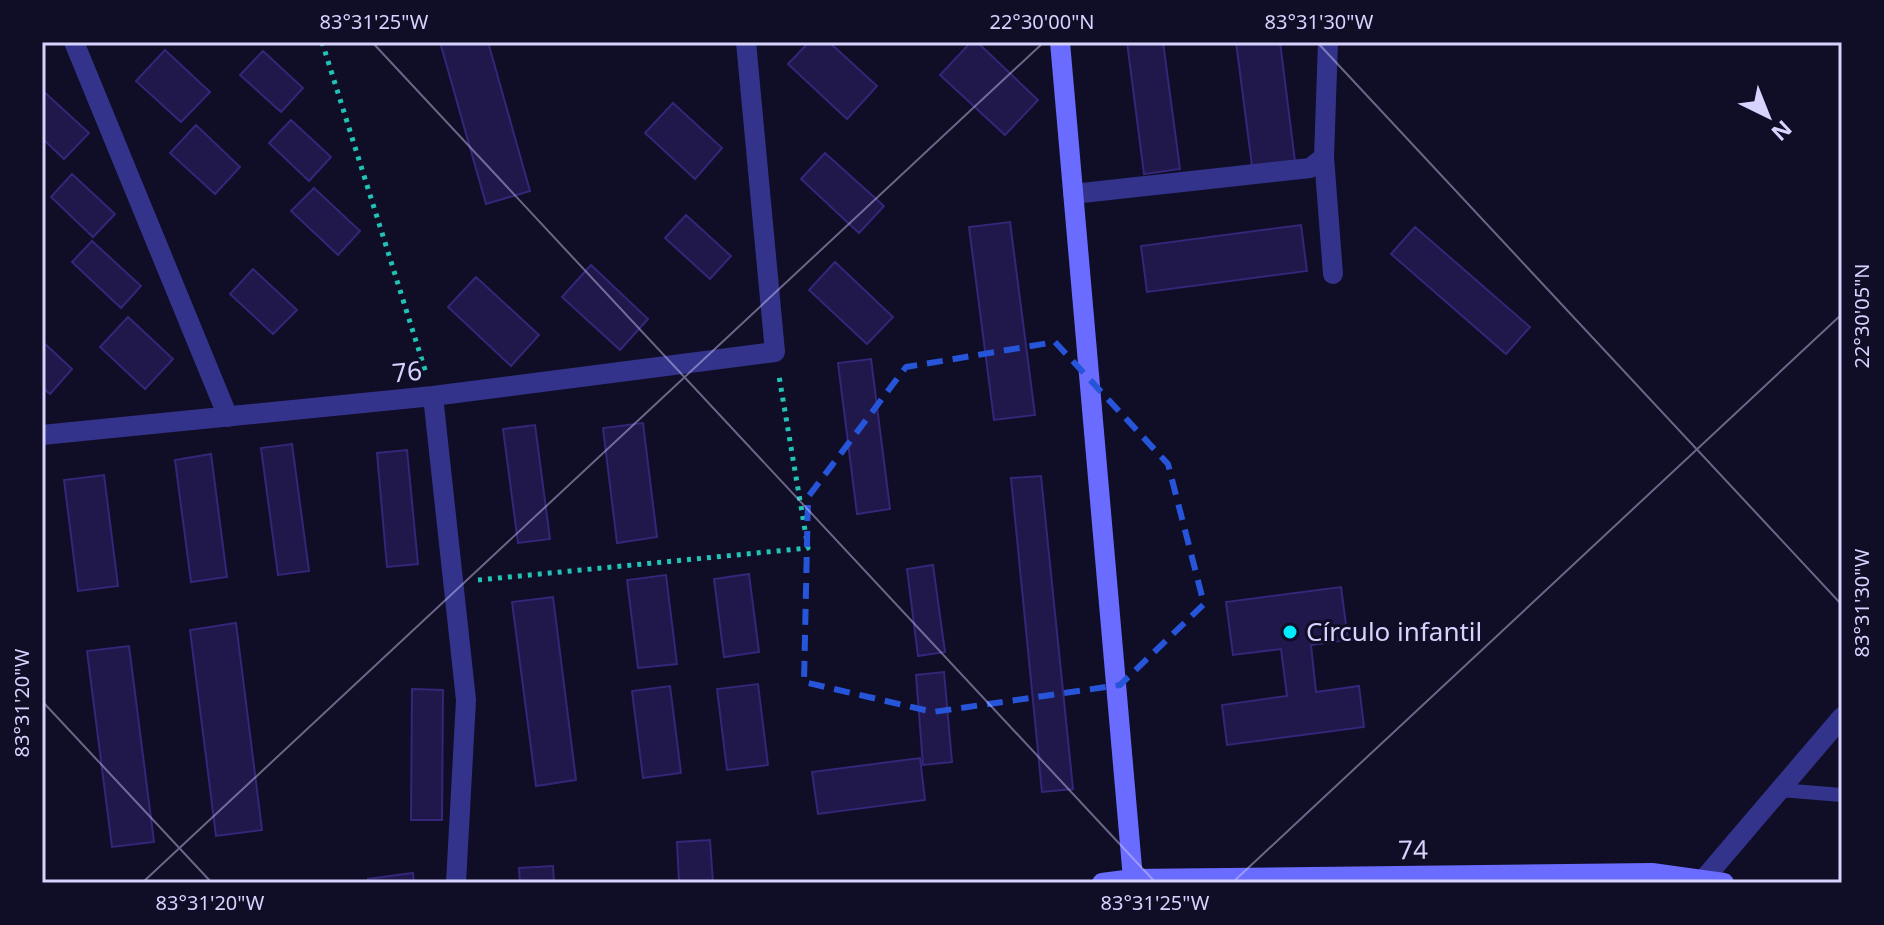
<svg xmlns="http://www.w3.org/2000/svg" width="1884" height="925" font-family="'Noto Sans',sans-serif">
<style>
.building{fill:#20174a;stroke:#342678;stroke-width:2}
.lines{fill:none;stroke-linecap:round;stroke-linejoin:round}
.path{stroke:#22c3b5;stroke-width:5;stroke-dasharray:4 6;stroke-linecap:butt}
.lane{stroke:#34338b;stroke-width:14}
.street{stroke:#34338b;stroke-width:20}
.secondary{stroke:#6a6bff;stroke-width:20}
.marked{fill:none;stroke:#2655da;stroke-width:6;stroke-dasharray:16 10;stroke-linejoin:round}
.ticks{fill:none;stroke:#d6d3ff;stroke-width:2;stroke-opacity:0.45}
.poi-dot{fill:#00ecfe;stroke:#100d27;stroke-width:3}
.labels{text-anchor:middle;stroke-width:6;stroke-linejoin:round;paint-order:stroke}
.street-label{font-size:26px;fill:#d6d3ff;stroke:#100d27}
.poi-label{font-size:26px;fill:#d6d3ff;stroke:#100d27;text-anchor:start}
.neatline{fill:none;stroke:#d6d3ff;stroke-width:3}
.ticks-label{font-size:20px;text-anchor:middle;fill:#d6d3ff}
</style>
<rect width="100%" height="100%" fill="#100d27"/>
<path class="building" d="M440,42H488L530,191L486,204Z
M809,42H829L877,86L847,119L788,64Z
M971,42H977L1038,100L1005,135L940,75Z
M1127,42H1163L1180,169L1144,174Z
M1236,42H1280L1295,161L1252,166Z
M165,50L210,92L181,122L136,81Z
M263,51L303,88L281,112L240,75Z
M42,90L89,133L64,159L42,138Z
M673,103L722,148L695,179L645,133Z
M291,120L331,157L309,181L269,143Z
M196,125L240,167L215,194L170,153Z
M825,153L884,206L859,233L801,179Z
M72,174L115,214L93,237L51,197Z
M314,188L360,231L338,255L291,211Z
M686,215L731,256L710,279L665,238Z
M1010,222L1035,415L994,420L969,227Z
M1301,225L1307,271L1147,292L1141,246Z
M1415,227L1530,327L1506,354L1391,254Z
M92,241L141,286L121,308L72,262Z
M835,262L893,317L867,344L809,290Z
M591,265L648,319L620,350L562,297Z
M253,269L297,310L273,334L230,294Z
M476,277L539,335L511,366L448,307Z
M128,317L173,359L145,389L100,347Z
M42,341L72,369L50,394L42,387Z
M871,359L890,509L857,514L838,363Z
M643,423L657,537L617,543L603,428Z
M535,425L550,539L518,543L503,429Z
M292,444L309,571L278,575L261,448Z
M407,450L418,564L387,567L377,453Z
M211,454L227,577L191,582L175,460Z
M104,475L118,586L78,591L64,480Z
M1041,476L1073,789L1042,792L1011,478Z
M933,565L945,652L918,656L907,569Z
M749,574L759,652L724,657L714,579Z
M666,575L677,664L638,668L627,580Z
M1341,587L1348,640L1311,645L1316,692L1359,686L1364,727L1227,745L1222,705L1287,696L1281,649L1233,655L1226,602Z
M553,597L576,780L536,786L512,602Z
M236,623L262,830L216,836L190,630Z
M129,646L154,842L112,847L87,651Z
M944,672L952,762L923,765L916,675Z
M758,684L768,765L727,770L717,689Z
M670,686L681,773L643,778L632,691Z
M412,689L443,690L442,820H411Z
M920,758L925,800L818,814L812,772Z
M710,840L713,883H679L677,842Z
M553,866L554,883H520L519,868Z
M413,873L414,883H368V879Z"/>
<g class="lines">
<path class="path" d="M322,42L426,373
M478,580L808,548L779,376"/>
<path class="lane" d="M1780,790L1842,795"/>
<path class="street" d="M74,42L228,417
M1328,42L1324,157L1333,274
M1073,194L1310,168L1324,157
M433,396L466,700L456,883
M42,435L433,396L775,352L746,42
M1703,880L1842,717"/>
<path class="secondary" d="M1060,42L1133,879
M1102,883L1133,879L1652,873L1724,883"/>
</g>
<path class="marked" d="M1055,342L1168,464L1204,604L1120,685L933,712L804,682L808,497L906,367Z"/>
<path class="ticks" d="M372,42L1156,883M1317,42L1842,605M42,701L212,883M142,883L1044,42M1232,883L1842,314"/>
<circle class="poi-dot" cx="1290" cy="632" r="8"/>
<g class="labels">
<g class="street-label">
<text transform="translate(407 372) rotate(-6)" y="9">76</text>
<text transform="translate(1413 850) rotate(-1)" y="9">74</text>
</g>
<g class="poi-label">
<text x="1306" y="641">Círculo infantil</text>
</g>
</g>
<rect width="1884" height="925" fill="none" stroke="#100d27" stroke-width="88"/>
<g transform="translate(1768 116) rotate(137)" stroke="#100d27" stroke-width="6" paint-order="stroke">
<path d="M0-6L14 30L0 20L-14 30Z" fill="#d6d3ff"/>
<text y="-12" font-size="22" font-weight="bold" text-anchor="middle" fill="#d6d3ff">N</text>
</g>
<rect x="44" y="44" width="1796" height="837" class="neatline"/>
<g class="ticks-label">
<text x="374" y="29">83°31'25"W</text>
<text x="1042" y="29">22°30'00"N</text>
<text x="1319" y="29">83°31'30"W</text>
<text transform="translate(1862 316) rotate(-90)" y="7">22°30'05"N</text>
<text transform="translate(1862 603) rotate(-90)" y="7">83°31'30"W</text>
<text transform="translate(22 703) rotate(-90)" y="7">83°31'20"W</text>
<text x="210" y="910">83°31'20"W</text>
<text x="1155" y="910">83°31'25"W</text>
</g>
</svg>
